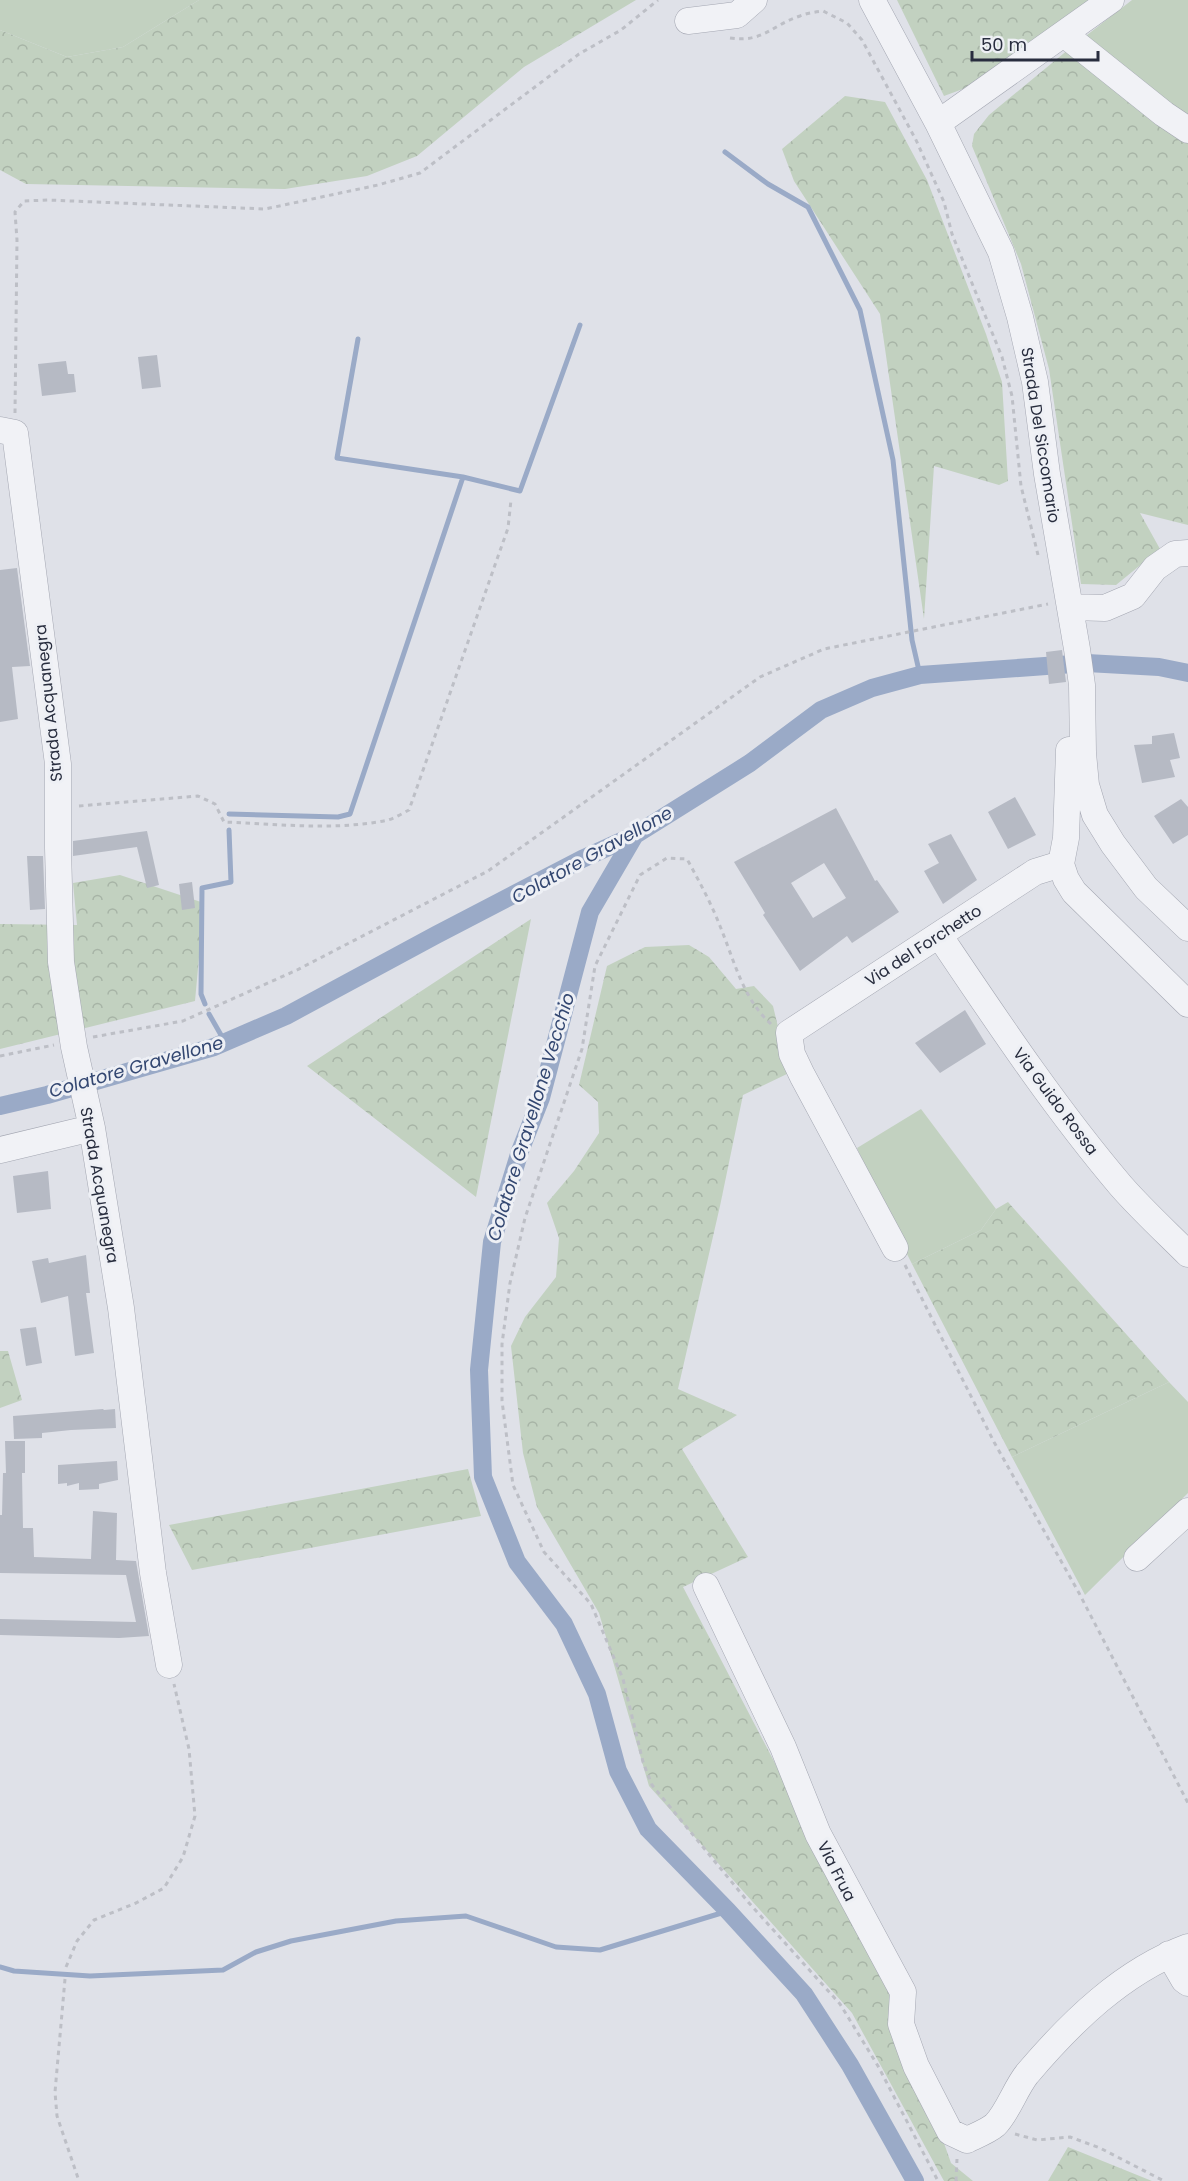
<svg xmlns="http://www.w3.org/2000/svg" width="1188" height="2181" font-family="Poppins,sans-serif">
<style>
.grass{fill:#c2d1c0}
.forest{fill:url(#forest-crowns)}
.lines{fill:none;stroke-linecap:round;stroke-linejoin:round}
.stream{stroke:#9aaac7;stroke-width:5}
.canal{stroke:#9aaac7;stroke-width:18}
.building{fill:#b6bac4;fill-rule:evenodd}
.minor-casing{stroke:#a4a7b2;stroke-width:27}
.path{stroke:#bdbfc6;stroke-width:3;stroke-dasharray:4.5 4.5;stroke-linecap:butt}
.minor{stroke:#f1f2f6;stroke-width:26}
.labels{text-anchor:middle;stroke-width:6;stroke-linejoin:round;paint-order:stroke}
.street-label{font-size:16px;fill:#282d3e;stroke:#eef0f5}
.water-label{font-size:18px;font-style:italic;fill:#334771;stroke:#eef0f5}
</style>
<defs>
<pattern id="forest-crowns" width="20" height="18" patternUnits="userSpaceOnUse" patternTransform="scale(1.5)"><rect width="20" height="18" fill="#c2d1c0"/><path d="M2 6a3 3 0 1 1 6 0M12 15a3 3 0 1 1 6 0" fill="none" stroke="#a7b4a6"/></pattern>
</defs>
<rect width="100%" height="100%" fill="#dfe1e8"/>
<path class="grass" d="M0,0H199L123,47L67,57L0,30Z
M1132,0H1188V122L1069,49Z
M921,1109L996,1209L981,1230L912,1264L889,1218L857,1148Z
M1169,1382L1188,1402V1493L1085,1595L1012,1457Z"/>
<path class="forest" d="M199,0H636L524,67L417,156L367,176L285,189L26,184L0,170V30L67,57L123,47Z
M897,0H1092L979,83L944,96Z
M1069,49L1188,122V525L1140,513L1160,549L1116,585L1081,584L1049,369L1021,264L972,146L974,134L989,115Z
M845,96L885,102L927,180L986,334L1002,382L1008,481L999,485L934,466L924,619L880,314L794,181L782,149Z
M120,875L204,903L195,1001L0,1049V924L77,925L73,883Z
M531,919L476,1197L307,1066Z
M689,945L709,957L736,989L754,986L773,1006L789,1073L743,1095L720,1206L678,1389L737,1415L682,1449L748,1557L683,1587L896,1995L933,2112L951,2163L973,2181H944L852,2013L649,1786L599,1613L537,1507L523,1453L511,1346L525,1317L556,1277L559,1238L547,1203L574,1171L599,1133L598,1102L579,1085L607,966L645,947Z
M1008,1202L1169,1382L1012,1457L912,1264L981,1230L996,1209Z
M0,1351H8L22,1400L0,1408Z
M468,1469L481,1516L192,1570L169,1525Z
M1068,2147L1152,2181H1048Z"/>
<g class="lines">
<path class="stream" d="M725,152L768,184L808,207L860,310L893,460L912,640L920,675
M358,339L337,458L463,477L520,491L580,325
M229,814L338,817L350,814L463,477
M205,1004L201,994L202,888L231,882L229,830
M209,1014L225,1042
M0,1967L14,1971L90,1976L223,1970L256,1952L291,1941L396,1921L466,1916L556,1947L600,1950L728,1911"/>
<path class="canal" d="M635,835L590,912L541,1098L520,1151L492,1242L479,1370L483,1477L517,1562L564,1624L597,1694L618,1771L648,1829L728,1911L804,1994L850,2065L915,2181
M0,1106L47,1095L214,1047L286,1016L436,935L582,859L635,835L750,763L821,710L872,688L920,675L1087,663L1159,667L1188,673"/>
</g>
<path class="building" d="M157,355L161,387L142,389L138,357Z
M66,361L68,374H74L76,392L42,396L38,364Z
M17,568L30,666L12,667L18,719L0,722V570Z
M1062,650L1066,682L1049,684L1046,652Z
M1174,733L1180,758L1170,760L1175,777L1142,783L1134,745L1152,744V736Z
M1015,797L1036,835L1008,849L988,812Z
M1181,799L1188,807V835L1173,844L1154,816Z
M836,808L875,881L877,880L899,912L852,943L847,936L800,971L763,915L765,913L734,862ZM824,863L846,898L813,918L791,883Z
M147,831L159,885L147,888L137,847L73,856V841Z
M951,834L977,880L943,904L924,871L939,863L928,844Z
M27,856H43L45,909L30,910Z
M192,882L195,908L182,910L179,884Z
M965,1010L986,1044L940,1073L915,1043Z
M48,1171L51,1209L17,1213L13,1176Z
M86,1255L90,1293H86L94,1353L75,1356L68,1296L41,1303L32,1261L48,1258L49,1263Z
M36,1327L42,1363L26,1366L20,1329Z
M103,1409L104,1410L115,1409L116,1428L71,1430L42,1433V1438L14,1439L13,1416Z
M5,1441H25V1473H22L23,1528H33L34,1557L91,1559L93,1511L117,1513L116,1560L136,1561L149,1636L119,1638L0,1635V1619L136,1622L126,1575L0,1573V1515H2L3,1473H6Z
M117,1461L118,1480L99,1484V1489L79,1490V1483L67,1486V1483L58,1484V1465Z"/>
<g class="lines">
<g class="minor-casing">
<path id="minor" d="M872,0L938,123L1001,252L1020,317L1035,382L1047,474L1077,649L1082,685L1083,753L1086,785L1095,815L1113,844L1146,888L1188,928
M688,21L737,15L754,0
M1064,34L1164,114L1188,130
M938,123L1111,0
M0,430L15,433L58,764V848L61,962L74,1047L92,1128L121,1308L153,1573L169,1665
M1071,607L1105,608L1133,596L1155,568L1175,554L1188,553
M1069,750L1066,838L1061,864L1066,879L1074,892L1188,1004
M939,935C997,1021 1054,1107 1121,1186C1142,1210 1166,1232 1188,1254
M0,1150L92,1128
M895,1248L802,1075L792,1054L789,1033L1035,872L1061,864
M1137,1558L1188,1511
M706,1586L783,1747L818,1834L903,1992L901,2024L916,2066L950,2132L967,2140C975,2136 988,2131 995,2125C1008,2112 1015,2089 1027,2074C1071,2022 1123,1971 1188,1947
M1169,1954L1184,1980L1188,1983"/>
</g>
<path class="path" d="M730,38C763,43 772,25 800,16C807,13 815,12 823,11L847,23L862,40L916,140L944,202L952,234L1002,357L1012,396L1021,486L1038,555
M15,413L17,240L15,212L24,201L48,200L265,209L378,185L420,173L579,54L621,30L658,0
M79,806L198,796L215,804L224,822C278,824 336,831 388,820C395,818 403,813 409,810L508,528L511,500
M771,1024C743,999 734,960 720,926C711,903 699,881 687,859L667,858L640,875L595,966L582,1049L525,1218L510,1283L502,1344V1401L513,1485L544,1552L591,1604L623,1679L643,1762L652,1785L749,1903L840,2004L878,2066L938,2181
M93,1037L183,1021L297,970L488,871L760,677L824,649L1048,604
M0,1056L54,1045
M905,1265L994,1442L1079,1593L1188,1803
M66,1967L77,1941L94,1920L136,1903L164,1888L183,1857L195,1816L189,1749L174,1684
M65,1979L55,2092L57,2116L79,2181
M1015,2134L1037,2140L1070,2137L1100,2148L1164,2181
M956,2181L957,2159"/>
<use href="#minor" class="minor"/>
</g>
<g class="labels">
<g class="street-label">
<text transform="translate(1041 435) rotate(81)" y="6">Strada Del Siccomario</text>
<text transform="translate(48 703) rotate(-96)" y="6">Strada Acquanegra</text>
<text transform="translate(923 945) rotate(-33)" y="6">Via del Forchetto</text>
<text transform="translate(1056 1101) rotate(53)" y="6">Via Guido Rossa</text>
<text transform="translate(100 1185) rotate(80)" y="6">Strada Acquanegra</text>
<text transform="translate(837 1871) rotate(63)" y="6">Via Frua</text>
</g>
<g class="water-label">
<text transform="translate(592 855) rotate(-29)" y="6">Colatore Gravellone</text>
<text transform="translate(136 1067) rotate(-16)" y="6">Colatore Gravellone</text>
<text transform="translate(531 1117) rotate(-73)" y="6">Colatore Gravellone Vecchio</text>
</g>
</g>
<path d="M972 51v9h126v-9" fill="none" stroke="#282d3e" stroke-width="3"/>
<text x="981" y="51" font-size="18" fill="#282d3e" stroke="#eef0f5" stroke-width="4.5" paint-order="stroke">50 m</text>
</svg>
